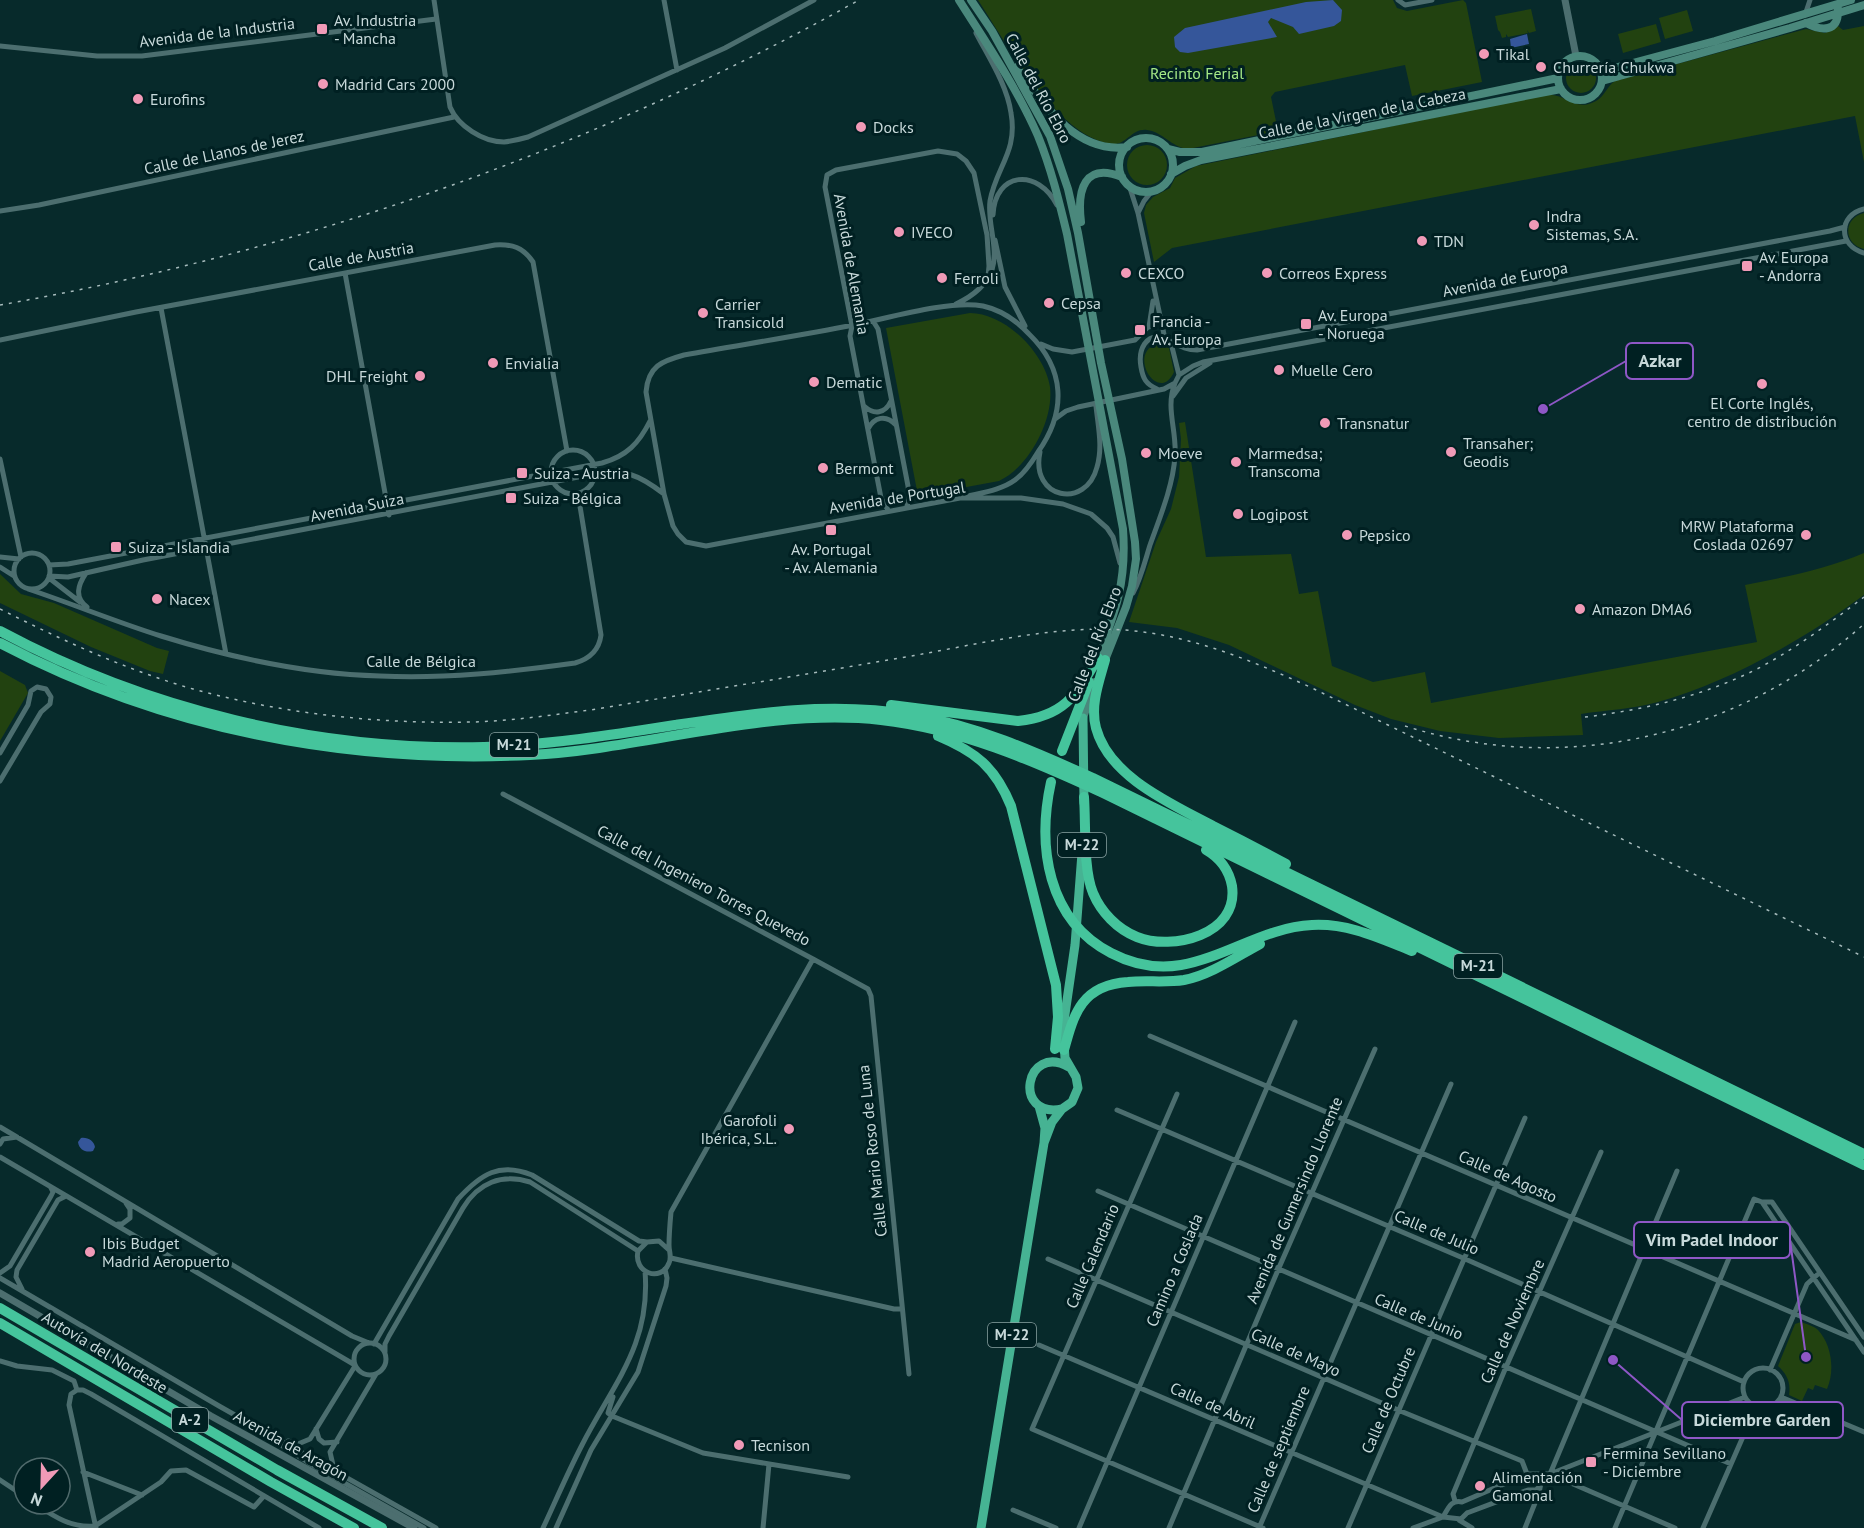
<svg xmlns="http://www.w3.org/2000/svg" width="1864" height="1528" font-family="'PT Sans',sans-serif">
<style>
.green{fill:#224210}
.water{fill:#35569a}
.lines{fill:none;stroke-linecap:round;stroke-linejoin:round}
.minor{stroke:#4c6e6f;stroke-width:5}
.tertiary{stroke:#4c6e6f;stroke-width:7}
.secondary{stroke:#4a887c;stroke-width:8}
.trunk{stroke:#46b393;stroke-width:9}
.motorway{stroke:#45c49c;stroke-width:10}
.rail{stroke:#a6bbbc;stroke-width:1.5;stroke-dasharray:3 6;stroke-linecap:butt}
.poi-dot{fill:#f09ab7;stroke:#002022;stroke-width:2}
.labels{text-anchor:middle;stroke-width:6;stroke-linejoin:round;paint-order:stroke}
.shield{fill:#002022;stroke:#8ba2a3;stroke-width:1.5}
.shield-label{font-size:15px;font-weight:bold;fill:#c7d9da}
.poi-label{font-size:16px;fill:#c7d9da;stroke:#002022;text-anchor:start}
.street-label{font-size:16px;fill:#c7d9da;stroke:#002022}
.park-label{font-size:16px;fill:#a4e886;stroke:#002022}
.leader{fill:none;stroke:#8e57c6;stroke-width:2}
.callout-dot{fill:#8e57c6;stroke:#002022;stroke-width:2}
.callout{fill:#002022;stroke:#8e57c6;stroke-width:2}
.callout-label{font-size:18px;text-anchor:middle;font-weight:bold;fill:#c7d9da}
</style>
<rect width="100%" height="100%" fill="#072a2b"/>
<path class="green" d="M978,0H1393L1397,8L1407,11L1463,0L1466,3L1482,82L1412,96L1405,65L1275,92L1271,97L1278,131L1188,149C1171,147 1163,132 1147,130C1131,128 1126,147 1110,144C1055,134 1007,44 978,0Z
M1531,9L1536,31L1529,33L1527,30L1528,33L1508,37L1506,34V37L1502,38L1500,32L1498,30L1495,16Z
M1687,10L1693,31L1665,39L1659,18Z
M1656,24L1661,42L1623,53L1618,34Z
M1838,26L1843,30L1864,26V162L1855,116L1172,248L1154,262L1144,213L1146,205L1153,197L1170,188L1175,178L1196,166L1546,95C1567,93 1574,113 1596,101C1605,96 1607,86 1615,81L1806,29L1825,33Z
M1566 78a15 15 0 1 1 30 0a15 15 0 1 1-30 0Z
M1127 165a20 20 0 1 1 40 0a20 20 0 1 1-40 0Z
M1864,213V249C1843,244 1843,218 1864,213Z
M970,313C1005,313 1045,353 1050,387C1054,420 1029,467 999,481L918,496L886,328Z
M1156,344L1169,348L1174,372C1159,405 1127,355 1156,344Z
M1185,422L1206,557L1291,554L1299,594L1318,591L1332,666L1373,682L1425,672L1431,703L1757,642L1745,585C1786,577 1826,569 1864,553V595C1806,638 1728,683 1658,702C1634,709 1606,710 1581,714L1583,735L1499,738L1440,731L1391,719L1355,705L1229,645L1177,628L1129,622L1156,542L1171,509L1179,477L1181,439L1179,423Z
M0,574L21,594L54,603L157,648L169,651L163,674L150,671L91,647L0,603Z
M0,671L25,685L28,693L0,741Z
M1801,1322C1806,1324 1814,1326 1818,1330C1832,1345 1835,1371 1827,1389L1815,1385L1813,1390L1808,1388L1802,1401L1789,1395C1791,1383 1787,1374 1778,1366L1795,1324Z"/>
<path class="water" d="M1333,0L1342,10L1341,21L1334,26L1299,34L1293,27L1271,18L1268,22L1277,37L1188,53L1180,52L1175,47L1174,37L1185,28L1306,2Z
M1527,34L1529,44L1511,48L1510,39Z
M81,1138C88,1137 94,1141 95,1147L93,1151C86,1153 79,1150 78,1142Z"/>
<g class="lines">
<path class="minor" d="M434,0L450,107C458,126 483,142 504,142C513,141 521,139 528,137L725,48L814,0
M664,0L677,70
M1398,0L1405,5L1432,0
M1805,15L1810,0
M0,46L97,56H142L436,19
M1129,185L1138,213L1165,339
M1864,209C1838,215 1838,246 1864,253
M0,211L39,205L454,117
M1138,213L1144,201L1152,191
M993,215C995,171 1038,168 1057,205
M995,240L1005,287L1025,326
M345,273L389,515
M956,304C971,297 986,286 992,270C999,248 987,223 990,201C996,167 1018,152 1011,113C1007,85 989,58 976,33
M161,308L226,654
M873,321L878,329L908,486L909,499L907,506
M1149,327L1153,301
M0,340L136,312L495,245C512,244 523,247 533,262L567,451
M1041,344L1053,349L1072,352L1135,340L1149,326
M1179,375L1193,366L1203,362L1846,241
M1157,389C1146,384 1143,379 1141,367C1138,351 1145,331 1166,339C1177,344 1184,350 1197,350L1830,231L1845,227
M1173,396L1186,378L1210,363
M864,406C874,415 885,414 891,401
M1055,419L1066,411L1078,407L1164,389L1175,383L1179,375L1171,343
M868,429C874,417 886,414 896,425
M551 472a22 22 0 1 1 44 0a22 22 0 1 1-44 0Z
M1040,452C1030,499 1086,510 1097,467C1103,447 1098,426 1096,406
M0,459L21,557
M960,498C978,493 1000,491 1015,480C1025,473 1032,462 1038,452C1067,411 1065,369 1029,334C1017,321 1001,310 983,306C949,300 889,318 854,325C797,336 740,345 684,355C662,361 648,366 646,392L664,494L673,526L678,534L686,542L706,546L960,498H1021L1063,504L1091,514L1107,528L1113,537L1120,563
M888,510L881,498L850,336L852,326L825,187L827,175L836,170L938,151L957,154L966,161L974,173L987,235L989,266L988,277
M14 571a18 18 0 1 1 36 0a18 18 0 1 1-36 0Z
M0,557L19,559
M49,565L68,564L602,463C627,456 639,443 650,421
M0,567L14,576
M86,573C78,585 74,597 87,607
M49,576L68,577L143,560L594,474C627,470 638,474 664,494
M49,578L80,602
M28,589C73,604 116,622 161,636C232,658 306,674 380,676C445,679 510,672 575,663C589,659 599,651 601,635L578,494
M1133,593C1141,578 1145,561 1150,545C1160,517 1173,486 1175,456C1177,430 1165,408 1175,383
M0,753L28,705L31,691L37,687L46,689L51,697L50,704L41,712L0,781
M503,794L813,959L671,1212C670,1223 669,1234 669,1245C669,1252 672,1257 669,1263C661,1283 633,1273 638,1251L647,1242L659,1241L669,1250
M813,959L868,989L871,996L909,1374
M1150,1036L1856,1340
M1177,1094L1032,1429L1263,1528
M1117,1110L1463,1258L1744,1382
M0,1127L352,1336L369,1343
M0,1144L3,1139L17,1137
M0,1157L355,1365
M1098,1191L1731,1464
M1762,1202H1772L1864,1337
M118,1224H122L130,1218V1209L126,1203
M671,1258L894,1309H902
M1048,1259L1398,1410L1522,1461L1527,1474
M0,1273L10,1266L51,1196L53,1192L51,1188
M0,1278L219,1406L436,1528
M22,1289L16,1277L17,1270L58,1200L66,1196
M354 1359a16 16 0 1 1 32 0a16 16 0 1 1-32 0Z
M374,1344L458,1199C481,1174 499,1162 532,1175L639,1241L647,1242
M1039,1345L1443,1517
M385,1352V1344L389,1336L463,1208C478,1183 502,1173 530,1182L638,1251
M0,1361L17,1366L52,1370L74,1381L77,1390
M1743 1388a20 20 0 1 1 40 0a20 20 0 1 1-40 0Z
M1770,1370L1807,1284L1817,1275
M77,1390H83L91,1394L319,1528
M77,1390L71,1394L69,1405L96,1528
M1781,1397L1864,1432
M612,1416L703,1453L848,1477
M612,1416L608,1413L613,1397
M316,1429L319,1439L324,1443L337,1442
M273,1440L309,1463L424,1528
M288,1441L298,1444L310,1439L355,1366
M83,1472L142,1495
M341,1472L333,1465L330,1452L376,1374
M1550,1474L1675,1528
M0,1480L24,1496
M1455,1501L1453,1494L1506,1367L1601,1152
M35,1504C55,1517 71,1528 95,1526L161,1482L171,1471L186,1470L254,1507L263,1497
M1013,1510L1056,1528
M1467,1513L1528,1490H1536L1539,1487
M1443,1517C1448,1509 1451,1499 1462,1502L1527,1474H1550L1745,1397
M1459,1520L1472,1528
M543,1528C556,1500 568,1472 582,1445C613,1384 651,1345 645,1271
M556,1528L591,1450L638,1372L666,1286L667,1278L665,1269
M763,1528L769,1464
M1079,1528L1295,1022
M1169,1528L1278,1270L1375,1049
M1259,1528L1451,1084
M1348,1528L1525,1118
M1413,1528L1443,1517L1461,1519L1467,1513
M1525,1528L1539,1493L1541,1483L1550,1474L1677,1171
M1615,1528L1754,1199L1762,1202L1864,1352
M1703,1528L1756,1407"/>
<path class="tertiary" d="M1565,0L1576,56
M0,1293L211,1416L414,1528"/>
<path class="secondary" d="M959,0C987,44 1017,88 1038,136C1051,168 1059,201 1067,234L1123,529C1127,583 1115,613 1096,663
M971,0L992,31L1050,136L1068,189L1078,233L1101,363L1122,459L1135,542L1136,559L1132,586L1126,607L1103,665
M1806,23C1821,31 1839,33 1838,9
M1558 78a22 22 0 1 1 44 0a22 22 0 1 1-44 0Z
M1599,66L1614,68L1715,41L1851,0
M1017,67C1043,103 1075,154 1127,147
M1602,81L1790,28L1864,5
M1119 165a27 27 0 1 1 54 0a27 27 0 1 1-54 0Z
M1168,149L1180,152H1202L1558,78
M1171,174L1185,166L1201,160L1561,89
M1081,222C1077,190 1084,162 1122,177
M1083,718L1095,682"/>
<path class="trunk" d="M1083,718L1084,803
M1062,1109C1012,1119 1025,1042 1069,1067
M1044,1143L1052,1122L1062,1109L1072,1102L1078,1088L1076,1077L1065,1058L1063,1028L1075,945L1082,853
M981,1528L1044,1143L1045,1128L1039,1106"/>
<path class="motorway" d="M0,631C147,710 318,751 484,747C548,745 612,735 675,725C754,713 832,701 912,715C977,726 1033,751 1093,778L1864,1154
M0,643C163,729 346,764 530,755C646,749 765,707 881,720C960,729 1032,760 1103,793L1864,1165
M1105,660C1099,682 1090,705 1096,728C1109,777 1172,804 1213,826C1237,838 1262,851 1286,864
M891,705L1018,721C1065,716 1076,695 1098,658
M938,736C976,752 995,767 1011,806L1056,985L1058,1017L1055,1049
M1062,751L1089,682
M1051,782C1037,846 1047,920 1111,953C1132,964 1157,969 1181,965C1226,957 1266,927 1312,925C1348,923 1379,938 1412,951
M1084,797C1086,824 1083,869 1093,893C1101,912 1117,929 1137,937C1172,951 1239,935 1232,886C1229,870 1220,858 1206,850
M1064,1050C1074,1013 1082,985 1128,982C1146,980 1165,983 1184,980C1210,975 1236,957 1260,944
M0,1308L277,1470L382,1528
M0,1323L271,1482L354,1528"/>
<path class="rail" d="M0,305C304,251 590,150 859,0
M0,609C62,640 126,670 193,689C284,714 378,724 472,722C512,721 551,715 590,710C699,692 808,674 917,655C983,643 1057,625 1124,630C1191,635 1250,660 1310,687L1864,957
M1585,717C1644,710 1703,696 1757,669C1795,649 1830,623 1864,597
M1405,726C1566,777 1739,736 1864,624"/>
</g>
<g class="poi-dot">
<rect x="316" y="23" width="12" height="12" rx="3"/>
<circle cx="1484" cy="54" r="6"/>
<circle cx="1541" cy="67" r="6"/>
<circle cx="323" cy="84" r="6"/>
<circle cx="138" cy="99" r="6"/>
<circle cx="861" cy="127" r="6"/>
<circle cx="1534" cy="225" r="6"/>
<circle cx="899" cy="232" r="6"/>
<circle cx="1422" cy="241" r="6"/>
<rect x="1741" y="260" width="12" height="12" rx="3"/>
<circle cx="1126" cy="273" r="6"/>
<circle cx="1267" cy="273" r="6"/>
<circle cx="942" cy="278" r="6"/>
<circle cx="1049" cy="303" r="6"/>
<circle cx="703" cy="313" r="6"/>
<rect x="1300" y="318" width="12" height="12" rx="3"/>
<rect x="1134" y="324" width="12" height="12" rx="3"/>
<circle cx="493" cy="363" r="6"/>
<circle cx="1279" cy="370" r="6"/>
<circle cx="420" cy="376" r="6"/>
<circle cx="814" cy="382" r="6"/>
<circle cx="1762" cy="384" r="6"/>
<circle cx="1325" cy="423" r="6"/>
<circle cx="1451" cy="452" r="6"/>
<circle cx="1146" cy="453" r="6"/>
<circle cx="1236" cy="462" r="6"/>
<circle cx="823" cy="468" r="6"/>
<rect x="516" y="467" width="12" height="12" rx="3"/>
<rect x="505" y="492" width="12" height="12" rx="3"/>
<circle cx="1238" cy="514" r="6"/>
<rect x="825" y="524" width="12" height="12" rx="3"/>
<circle cx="1347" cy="535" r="6"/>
<circle cx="1806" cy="535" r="6"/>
<rect x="110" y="541" width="12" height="12" rx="3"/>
<circle cx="157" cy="599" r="6"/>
<circle cx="1580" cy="609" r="6"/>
<circle cx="789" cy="1129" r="6"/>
<circle cx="90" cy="1252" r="6"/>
<circle cx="739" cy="1445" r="6"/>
<rect x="1585" y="1456" width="12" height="12" rx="3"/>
<circle cx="1480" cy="1486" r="6"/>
</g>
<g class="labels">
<g class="shield">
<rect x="490" y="733" width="48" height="24" rx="4.5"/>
<rect x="1058" y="833" width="48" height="24" rx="4.5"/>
<rect x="1454" y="954" width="48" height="24" rx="4.5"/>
<rect x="988" y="1323" width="48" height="24" rx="4.5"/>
<rect x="172" y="1408" width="36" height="24" rx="4.5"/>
</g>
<g class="shield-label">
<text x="514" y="750">M-21</text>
<text x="1082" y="850">M-22</text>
<text x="1478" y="971">M-21</text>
<text x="1012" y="1340">M-22</text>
<text x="190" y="1425">A-2</text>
</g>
<g class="poi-label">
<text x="334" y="26">Av. Industria<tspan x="334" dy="18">- Mancha</tspan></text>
<text x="1496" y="60">Tikal</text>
<text x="1553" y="73">Churrería Chukwa</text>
<text x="335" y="90">Madrid Cars 2000</text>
<text x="150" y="105">Eurofins</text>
<text x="873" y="133">Docks</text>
<text x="1546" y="222">Indra<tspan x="1546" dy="18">Sistemas, S.A.</tspan></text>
<text x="911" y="238">IVECO</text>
<text x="1434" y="247">TDN</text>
<text x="1759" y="263">Av. Europa<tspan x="1759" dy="18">- Andorra</tspan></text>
<text x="1138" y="279">CEXCO</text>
<text x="1279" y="279">Correos Express</text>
<text x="954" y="284">Ferroli</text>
<text x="1061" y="309">Cepsa</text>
<text x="715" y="310">Carrier<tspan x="715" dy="18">Transicold</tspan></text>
<text x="1318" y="321">Av. Europa<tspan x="1318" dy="18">- Noruega</tspan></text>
<text x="1152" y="327">Francia -<tspan x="1152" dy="18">Av. Europa</tspan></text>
<text x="505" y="369">Envialia</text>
<text x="1291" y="376">Muelle Cero</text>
<text x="408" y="382" text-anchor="end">DHL Freight</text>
<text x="826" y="388">Dematic</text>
<text x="1762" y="409" text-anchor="middle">El Corte Inglés,<tspan x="1762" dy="18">centro de distribución</tspan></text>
<text x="1337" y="429">Transnatur</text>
<text x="1463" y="449">Transaher;<tspan x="1463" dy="18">Geodis</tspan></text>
<text x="1158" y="459">Moeve</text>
<text x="1248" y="459">Marmedsa;<tspan x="1248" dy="18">Transcoma</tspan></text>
<text x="835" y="474">Bermont</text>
<text x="534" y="479">Suiza - Austria</text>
<text x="523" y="504">Suiza - Bélgica</text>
<text x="1250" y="520">Logipost</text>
<text x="1794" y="532" text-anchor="end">MRW Plataforma<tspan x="1794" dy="18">Coslada 02697</tspan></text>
<text x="1359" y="541">Pepsico</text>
<text x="128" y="553">Suiza - Islandia</text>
<text x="831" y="555" text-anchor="middle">Av. Portugal<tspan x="831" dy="18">- Av. Alemania</tspan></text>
<text x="169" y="605">Nacex</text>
<text x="1592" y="615">Amazon DMA6</text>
<text x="777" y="1126" text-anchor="end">Garofoli<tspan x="777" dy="18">Ibérica, S.L.</tspan></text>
<text x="102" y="1249">Ibis Budget<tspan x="102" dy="18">Madrid Aeropuerto</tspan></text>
<text x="751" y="1451">Tecnison</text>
<text x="1603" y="1459">Fermina Sevillano<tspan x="1603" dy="18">- Diciembre</tspan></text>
<text x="1492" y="1483">Alimentación<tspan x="1492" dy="18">Gamonal</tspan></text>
</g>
<g class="street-label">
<text transform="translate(217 32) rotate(-7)" y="6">Avenida de la Industria</text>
<text transform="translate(1039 88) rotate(62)" y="6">Calle del Río Ebro</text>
<text transform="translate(1362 113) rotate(-11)" y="6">Calle de la Virgen de la Cabeza</text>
<text transform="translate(224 152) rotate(-12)" y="6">Calle de Llanos de Jerez</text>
<text transform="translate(361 256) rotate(-10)" y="6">Calle de Austria</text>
<text transform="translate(852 264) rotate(80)" y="6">Avenida de Alemania</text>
<text transform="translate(1505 279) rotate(-11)" y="6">Avenida de Europa</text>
<text transform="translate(897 497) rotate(-9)" y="6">Avenida de Portugal</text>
<text transform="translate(357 507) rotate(-11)" y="6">Avenida Suiza</text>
<text transform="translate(1094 644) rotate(-69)" y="6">Calle del Río Ebro</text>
<text x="421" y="667">Calle de Bélgica</text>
<text transform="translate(704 885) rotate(28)" y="6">Calle del Ingeniero Torres Quevedo</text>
<text transform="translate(872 1151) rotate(-96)" y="6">Calle Mario Roso de Luna</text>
<text transform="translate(1508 1176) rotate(24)" y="6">Calle de Agosto</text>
<text transform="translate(1294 1200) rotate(-67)" y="6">Avenida de Gumersindo Llorente</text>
<text transform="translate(1437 1232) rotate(23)" y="6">Calle de Julio</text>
<text transform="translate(1092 1256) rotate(-67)" y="6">Calle Calendario</text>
<text transform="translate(1174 1270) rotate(-67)" y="6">Camino a Coslada</text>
<text transform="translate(1419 1316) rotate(23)" y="6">Calle de Junio</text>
<text transform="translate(1512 1321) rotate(-66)" y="6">Calle de Noviembre</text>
<text transform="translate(105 1352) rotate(31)" y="6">Autovía del Nordeste</text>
<text transform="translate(1296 1352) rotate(24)" y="6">Calle de Mayo</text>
<text transform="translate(1388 1400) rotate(-67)" y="6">Calle de Octubre</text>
<text transform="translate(1213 1405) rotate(24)" y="6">Calle de Abril</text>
<text transform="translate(291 1445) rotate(29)" y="6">Avenida de Aragón</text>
<text transform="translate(1278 1449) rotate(-67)" y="6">Calle de septiembre</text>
</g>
<g class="park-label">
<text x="1197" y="79">Recinto Ferial</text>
</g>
</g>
<path class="leader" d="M1543 409L1626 361M1806 1357L1790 1240M1613 1360L1682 1420"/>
<g class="callout-dot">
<circle cx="1543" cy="409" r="6"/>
<circle cx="1806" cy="1357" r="6"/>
<circle cx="1613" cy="1360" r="6"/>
</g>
<g class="callout">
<rect x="1626" y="343" width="67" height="36" rx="6"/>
<rect x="1634" y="1222" width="156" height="36" rx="6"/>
<rect x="1682" y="1402" width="161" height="36" rx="6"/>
</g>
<g class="callout-label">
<text x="1660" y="367">Azkar</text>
<text x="1712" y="1246">Vim Padel Indoor</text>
<text x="1762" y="1426">Diciembre Garden</text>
</g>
<g transform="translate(42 1486) rotate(202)"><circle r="28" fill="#002022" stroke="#506a6c" stroke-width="1.5"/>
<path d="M0-4.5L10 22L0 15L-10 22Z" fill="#f09ab7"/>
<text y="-9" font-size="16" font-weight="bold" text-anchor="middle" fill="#c7d9da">N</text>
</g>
</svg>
